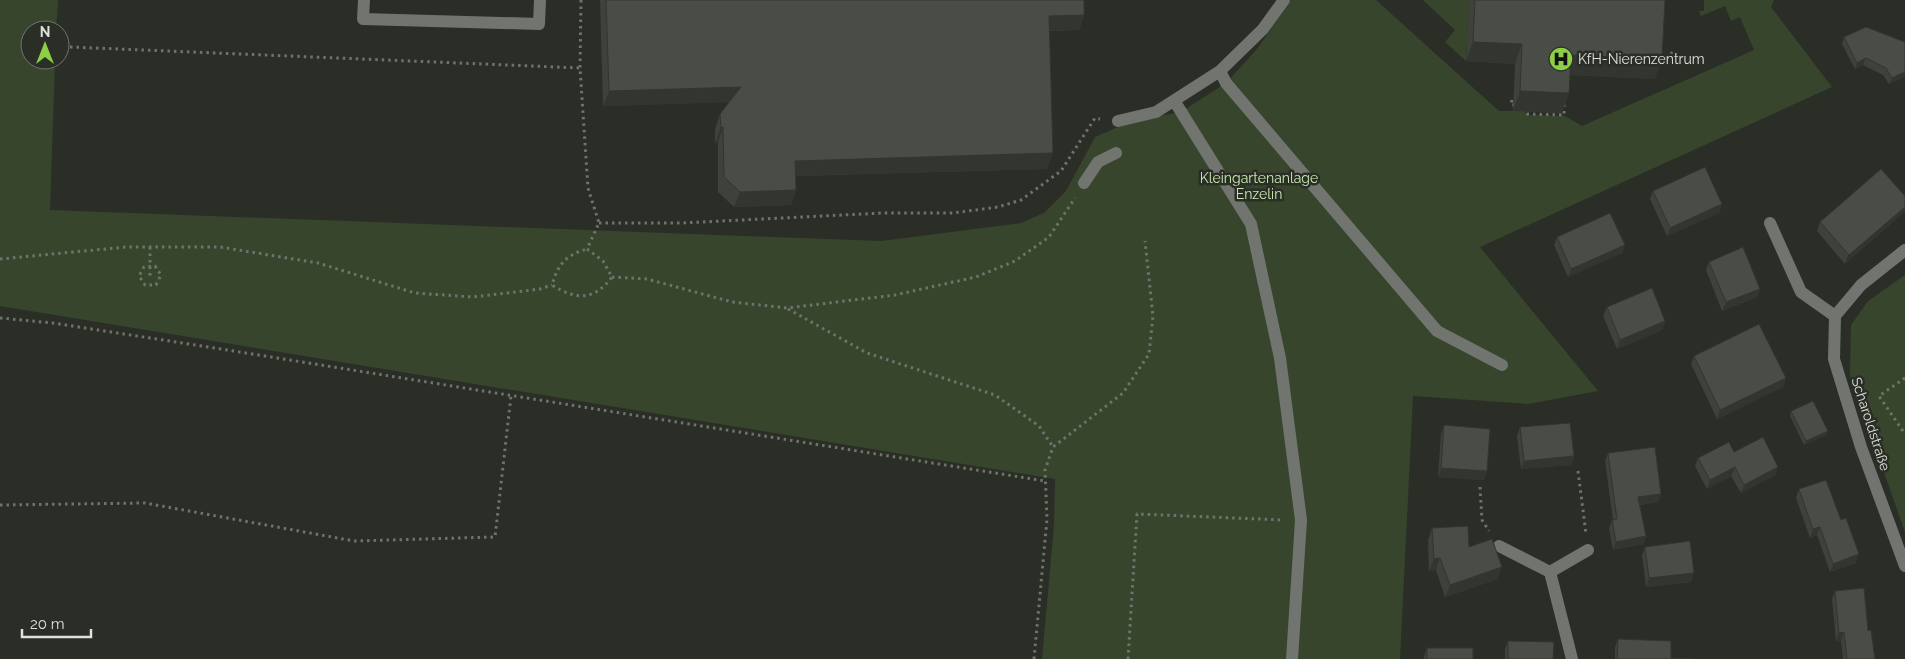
<svg xmlns="http://www.w3.org/2000/svg" width="1905" height="659" font-family="Raleway,sans-serif">
<style>
.green{fill:#38452d}
.lines{fill:none;stroke-linecap:round;stroke-linejoin:round}
.path{stroke:#6f736c;stroke-width:3;stroke-dasharray:2.5 4;stroke-linecap:butt}
.minor{stroke:#727470;stroke-width:12}
.wall{fill:#3f423b}
.shaded-wall{fill:#333630}
.building{fill:#494d45;stroke:#333630}
.labels{text-anchor:middle;stroke-width:5;stroke-linejoin:round;paint-order:stroke}
.poi-label{font-size:14px;fill:#dde0db;stroke:#2a2e27;text-anchor:start}
.park-label{font-size:14px;fill:#c9eaae;stroke:#2a2e27}
.street-label{font-size:14px;fill:#dde0db;stroke:#2a2e27}
</style>
<rect width="100%" height="100%" fill="#2a2e27"/>
<path class="green" d="M0,0H58L56,30H30V60H55L50,210L881,241L1021,223L1044,213L1066,191L1095,137L1132,121L1181,112L1226,83L1257,49L1291,0H1376L1499,111H1525V115L1565,116L1582,126L1754,50L1740,17L1731,21L1725,6L1701,16L1699,11H1704V0H1774L1771,7L1832,87L1480,247L1598,391L1528,404L1413,396L1400,659H1042L1054,526L1055,479L0,306Z
M1423,0H1469L1466,61L1445,42L1455,30Z
M1905,275V532L1850,376L1851,325L1868,301Z"/>
<g class="lines">
<path class="path" d="M581,0L580,68L588,188L599,223L587,249
M70,47L580,68
M1658,56H1666L1676,51
M1512,100L1511,105H1518
M1527,107V114L1564,115V104
M599,223H682L883,213H953L998,207L1021,200L1061,171L1095,118L1100,119
M150,247V279
M587,249L603,261L612,277C594,301 576,300 552,285C558,264 566,255 587,249Z
M0,259L126,247H220L318,263L415,293L473,297L540,289L552,285
M155,266L161,275L156,285H145L139,276L144,267Z
M612,277L647,279L732,302L787,308L895,295L976,277L1015,261L1049,237L1075,198
M788,309L867,353L995,395L1039,426L1053,447
M0,318L53,323L221,349L1045,481
M1905,378L1879,396L1905,434
M1578,471L1586,534
M1480,487L1482,520L1489,531
M0,505L145,503L354,541L495,537L511,396
M1034,659L1047,519L1045,470L1053,447L1123,393L1149,354L1153,316L1145,241
M1128,659L1137,514L1283,520"/>
<path class="minor" d="M364,0L363,19L539,24L540,0
M1220,71L1226,83L1437,331L1502,365
M1175,102L1251,224L1280,358L1301,520L1292,659
M1118,121L1156,112L1220,71L1263,29L1284,0
M1084,183L1098,162L1116,153
M1770,223L1801,292L1835,316
M1905,250L1861,285L1835,316L1834,359L1861,447L1905,566
M1499,546L1550,572L1572,659
M1550,572L1588,550"/>
</g>
<path class="wall" d="M600,0H1084V15L1079,30L1049,31L1047,169L796,176V190L791,205L734,207L718,192V142L715,143V129L720,114L729,102L603,106Z
M1469,0H1665L1655,79L1570,75L1569,93L1562,113L1513,111L1515,64L1466,61Z
M1844,37L1905,42V77L1889,84L1883,75L1863,65L1855,69L1842,44Z
M1881,169L1845,264L1817,231L1820,222Z
M1653,191L1722,204L1719,213L1667,236L1650,199Z
M1557,237L1625,245L1622,253L1568,277L1554,245Z
M1709,262L1760,289L1757,297L1722,311L1706,270Z
M1607,307L1665,321L1662,330L1617,349L1603,316Z
M1694,356L1786,378L1783,387L1717,419L1691,364Z
M1791,411L1828,431L1826,435L1804,445L1790,416Z
M1444,425L1487,471L1484,480L1438,477L1441,434Z
M1520,427L1574,456L1571,465L1521,469L1517,436Z
M1734,452L1778,467L1775,475L1741,493L1731,476L1707,489L1695,466L1698,458Z
M1608,453L1661,494L1658,502L1640,505L1646,536L1643,544L1613,550L1609,528L1612,520H1613L1605,461Z
M1799,489L1856,563L1830,572L1817,535L1810,538L1796,498Z
M1432,528L1469,547L1498,579L1445,597L1436,570L1429,571L1428,540Z
M1645,547L1691,582L1646,587L1642,555Z
M1835,591L1868,631L1875,659H1843L1841,641H1836L1832,599Z
M1618,639L1671,658L1693,659H1615V647Z
M1508,641L1553,659H1505V649Z
M1427,648L1473,659H1424V656Z"/>
<path class="shaded-wall" d="M1084,15L1079,30L1043,31L1049,16Z
M1473,42L1522,44L1515,64L1466,61Z
M1571,55L1662,59L1655,79L1564,75Z
M1866,58L1863,65L1855,69L1857,63Z
M1905,72V77L1889,84L1892,78Z
M741,87L735,102L603,106L609,91Z
M1520,91L1569,93L1562,113L1513,111Z
M723,127L718,142L715,143L721,128Z
M1053,153L1047,169L790,176L795,161Z
M796,190L791,205L734,207L740,192Z
M1722,204L1719,213L1667,236L1670,228Z
M1905,207V212L1845,264L1849,255Z
M1625,245L1622,253L1568,277L1571,269Z
M1760,289L1757,297L1722,311L1726,302Z
M1665,321L1662,330L1617,349L1620,340Z
M1786,378L1783,387L1717,419L1720,410Z
M1828,431L1826,435L1804,445L1806,441Z
M1574,456L1571,465L1521,469L1524,461Z
M1735,467L1731,476L1707,489L1710,480Z
M1778,467L1775,475L1741,493L1744,485Z
M1441,468L1487,471L1484,480L1438,477Z
M1661,494L1658,502L1635,505L1638,497Z
M1820,527L1817,535L1810,538L1813,529Z
M1646,536L1643,544L1613,550L1616,542Z
M1859,554L1856,563L1830,572L1833,564Z
M1440,558L1436,570L1429,571L1434,559Z
M1502,567L1498,579L1445,597L1450,585Z
M1694,573L1691,582L1646,587L1649,578Z
M1844,632L1841,641H1836L1839,633Z"/>
<path class="building" d="M606,0H1084V15L1049,16L1053,153L795,161L796,190L740,192L724,177L723,127L721,128L720,114L741,87L609,91Z
M1475,0H1665L1662,59L1571,55L1569,93L1520,91L1522,44L1473,42Z
M1866,27L1905,42V72L1892,78L1886,68L1866,58L1857,63L1844,37Z
M1705,167L1722,204L1670,228L1653,191Z
M1881,169L1905,196V207L1849,255L1820,222Z
M1610,213L1625,245L1571,269L1557,237Z
M1743,247L1760,289L1726,302L1709,262Z
M1652,288L1665,321L1620,340L1607,307Z
M1759,324L1786,378L1720,410L1694,356Z
M1813,401L1828,431L1806,441L1791,411Z
M1570,423L1574,456L1524,461L1520,427Z
M1444,425L1490,429L1487,471L1441,468Z
M1763,437L1778,467L1744,485L1735,467L1710,480L1698,458L1729,442L1734,452Z
M1655,447L1661,494L1638,497L1646,536L1616,542L1612,520L1617,519L1608,453Z
M1826,480L1841,520L1846,518L1859,554L1833,564L1820,527L1813,529L1799,489Z
M1468,526L1469,547L1492,539L1502,567L1450,585L1440,558L1434,559L1432,528Z
M1690,541L1694,573L1649,578L1645,547Z
M1864,588L1868,631L1871,630L1875,659H1847L1844,632L1839,633L1835,591Z
M1618,639L1671,641V658L1693,659H1617Z
M1508,641L1554,642L1553,659H1508Z
M1427,648H1473V659H1427Z"/>
<defs>
<g id="hospital-disc" transform="scale(1.25)"><circle r="9.5" fill="#8cce45" stroke="#2a2e27"/><path d="M-5-5h3v3.5h4V-5h3V5h-3V1.5h-4V5h-3Z" fill="#111"/></g>
</defs>
<g fill-rule="evenodd">
<use href="#hospital-disc" x="1561" y="59"/>
</g>
<g class="labels">
<g class="poi-label">
<text x="1578" y="64">KfH-Nierenzentrum</text>
</g>
<g class="park-label">
<text x="1259" y="183">Kleingartenanlage<tspan x="1259" dy="16">Enzelin</tspan></text>
</g>
<g class="street-label">
<text transform="translate(1871 424) rotate(72)" y="5">Scharoldstraße</text>
</g>
</g>
<g transform="translate(45 45)"><circle r="24" fill="#2a2e27" stroke="#72756f"/>
<path d="M0-4L9 19L0 12L-9 19Z" fill="#8cce45"/>
<text y="-8" font-size="14" font-weight="bold" text-anchor="middle" fill="#dde0db">N</text>
</g>
<path d="M22 629v8h69v-8" fill="none" stroke="#dde0db" stroke-width="2.5"/>
<text x="30" y="629" font-size="15" fill="#dde0db" stroke="#2a2e27" stroke-width="4" paint-order="stroke">20 m</text>
</svg>
